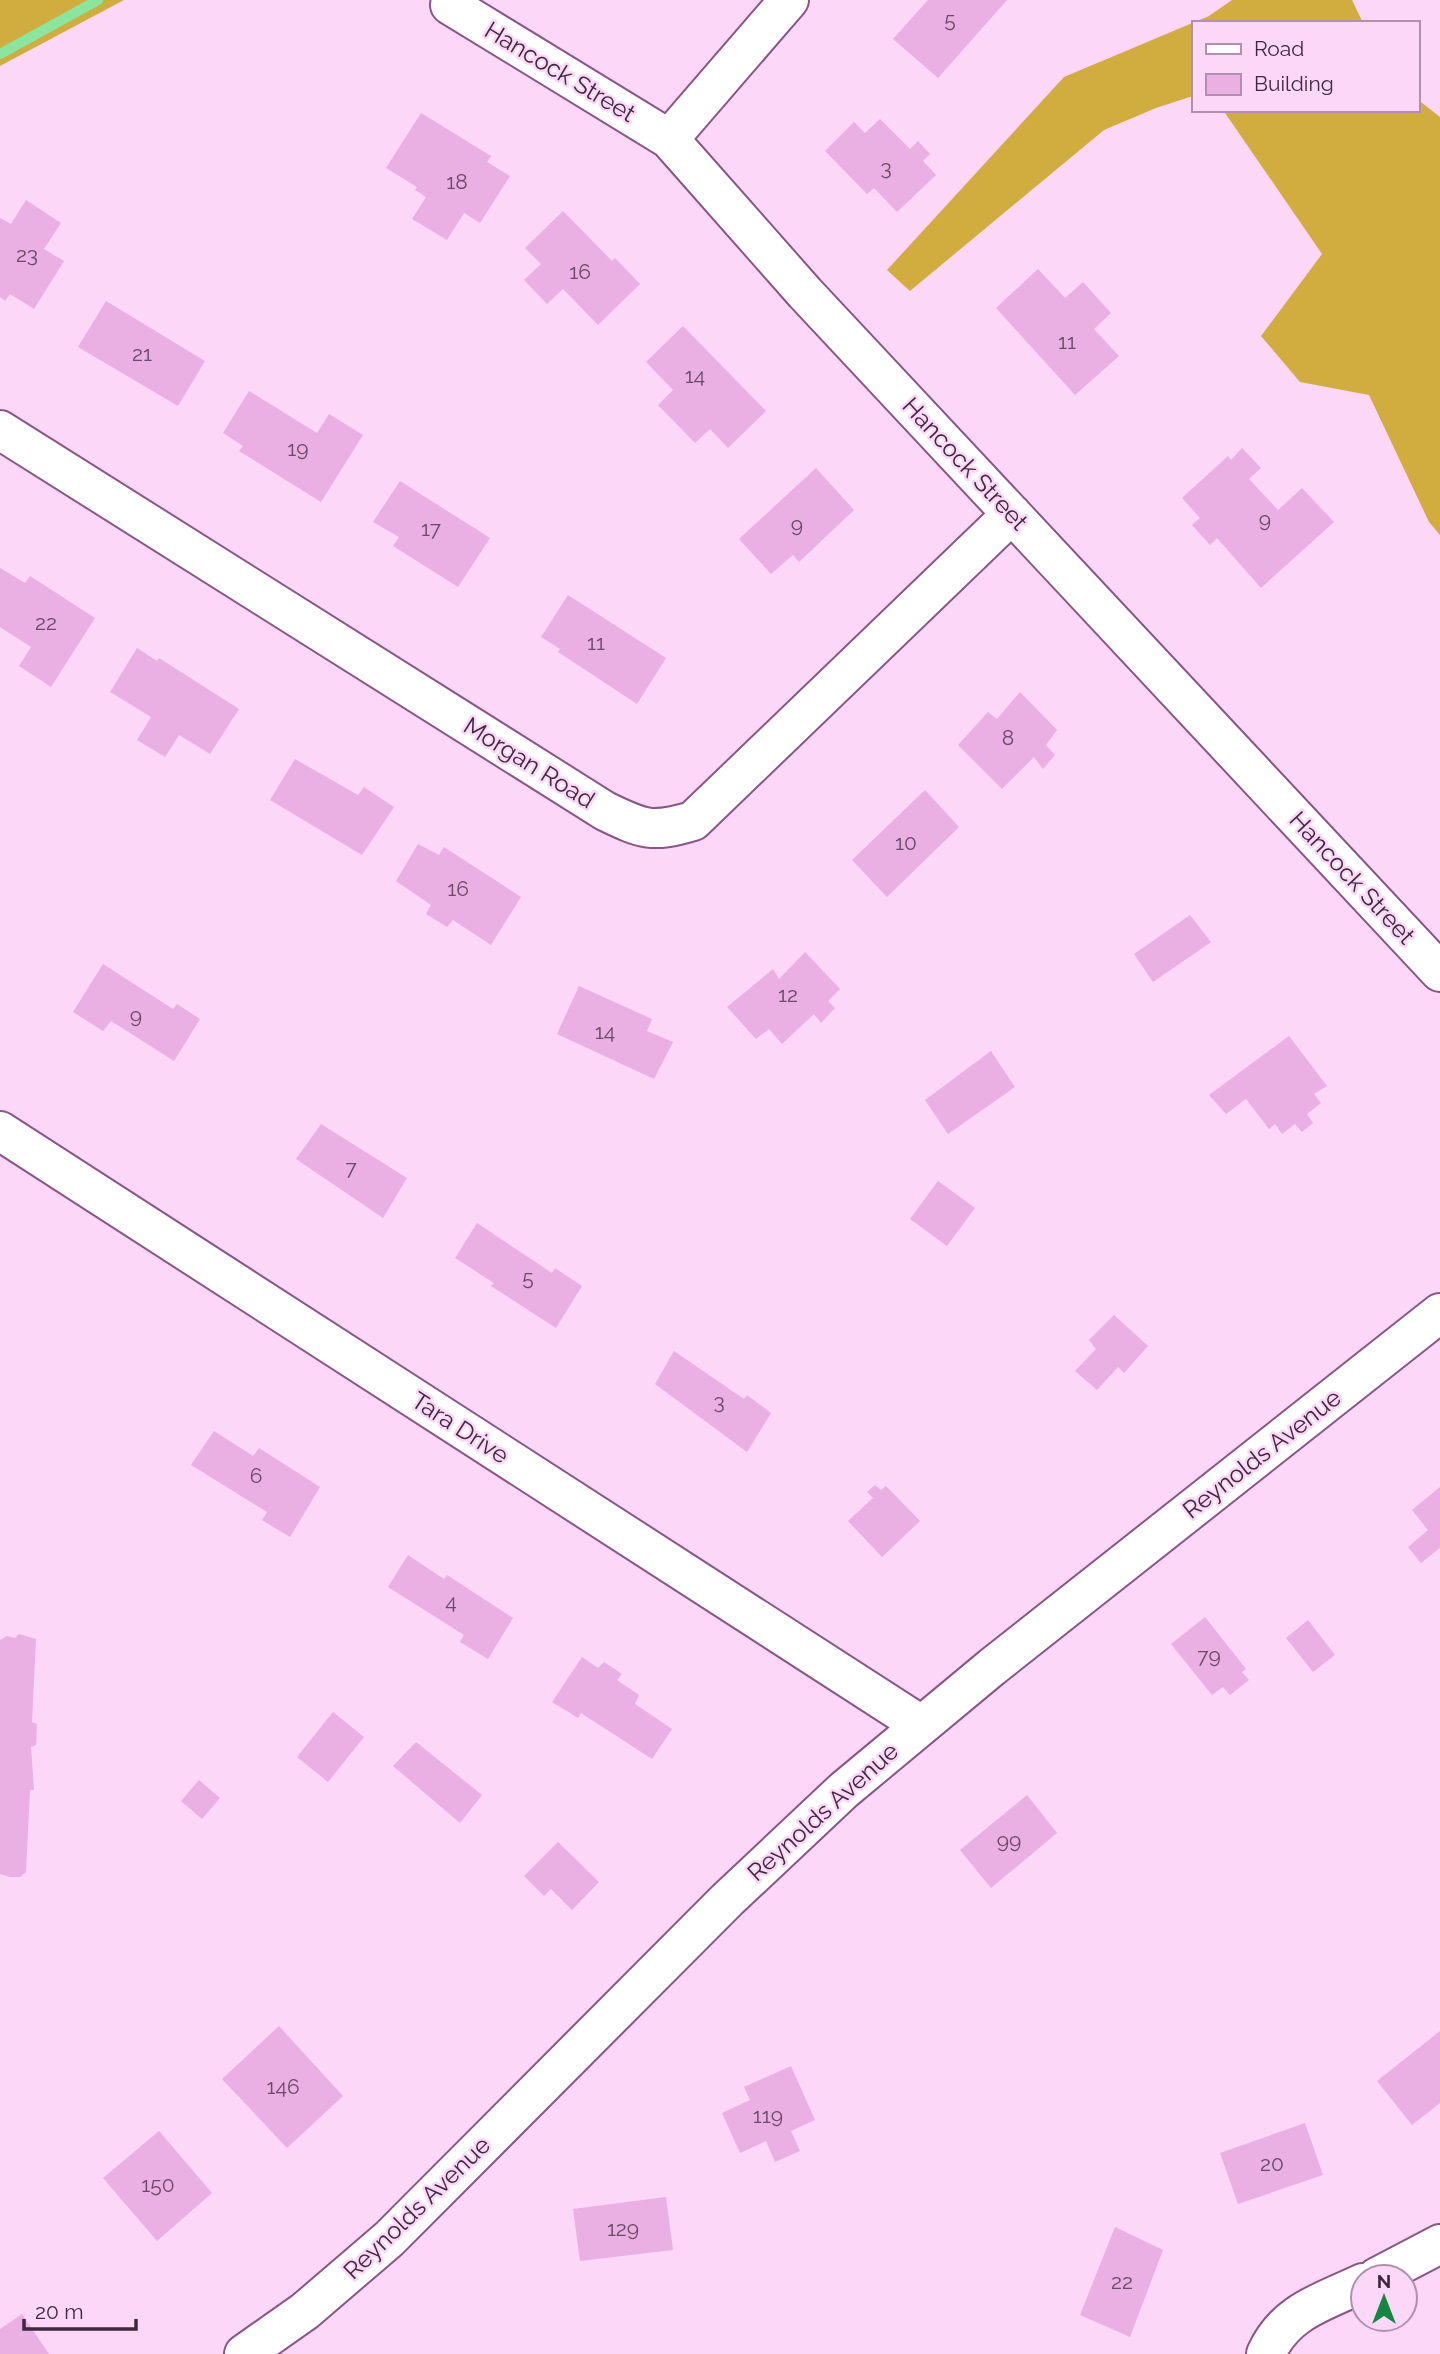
<svg xmlns="http://www.w3.org/2000/svg" width="1440" height="2354" font-family="Raleway,sans-serif">
<style>
.forest{fill:#d1ad3f}
.lines{fill:none;stroke-linecap:round;stroke-linejoin:round}
.stream{stroke:#8ae59f;stroke-width:10}
.building{fill:#eaafe3}
.minor-casing{stroke:#8b5686;stroke-width:42}
.minor{stroke:#fff;stroke-width:38}
.labels{text-anchor:middle;stroke-width:5;stroke-linejoin:round;paint-order:stroke}
.number-label{font-size:21px;fill:#6a4a66}
.street-label{font-size:24px;fill:#3f283d;stroke:#fcd7f7}
</style>
<rect width="100%" height="100%" fill="#fcd7f7"/>
<path class="forest" d="M0,0H124L0,66Z
M1232,0H1352L1363,23H1193V96L1156,108L1104,130L910,291L887,270L1064,77L1209,16Z
M1417,99L1440,117V535L1429,522L1369,395L1300,382L1261,336L1322,254L1223,110H1417Z"/>
<g class="lines">
<path class="stream" d="M0,54L98,0"/>
</g>
<path class="building" d="M928,0H1007L938,78L893,39Z
M421,113L491,156L487,162L510,176L480,223L464,213L447,240L412,219L426,197L415,190L417,187L386,168Z
M880,119L910,149L918,141L930,154L923,161L936,175L897,212L874,188L867,194L825,151L854,122L865,133Z
M26,200L61,223L44,249L64,261L34,309L10,294L5,301L0,297V218L11,224Z
M563,211L612,261L615,258L640,284L598,325L563,289L547,304L524,280L541,264L525,248Z
M1038,269L1065,298L1083,282L1111,313L1094,329L1119,356L1075,395L996,308Z
M106,301L205,361L178,406L78,347Z
M683,326L766,411L728,448L710,429L695,443L658,405L673,390L646,362Z
M249,391L317,433L329,414L363,435L321,502L239,451L243,446L223,433Z
M1242,448L1261,468L1249,479L1278,510L1302,488L1334,522L1261,588L1217,538L1210,545L1192,525L1200,518L1182,498L1228,456L1231,460Z
M816,468L854,510L799,562L793,555L771,574L739,539Z
M400,481L490,538L458,587L393,546L399,537L373,522Z
M0,568L25,583L30,576L95,618L51,687L19,666L31,647L0,627Z
M568,595L666,658L637,704L558,652L560,649L541,637Z
M137,648L157,661L159,658L239,709L210,754L179,735L165,757L137,740L151,717L110,692Z
M1020,692L1057,730L1046,745L1055,755L1043,769L1034,757L1002,789L958,745L988,712L997,719Z
M295,759L358,795L364,787L394,807L362,855L270,800Z
M925,790L959,827L887,897L852,860Z
M418,844L439,855L444,847L521,897L491,945L453,920L447,927L426,914L431,905L396,881Z
M1190,915L1211,942L1153,982L1134,954Z
M805,952L840,989L828,1001L835,1008L821,1023L814,1014L782,1044L769,1029L756,1039L727,1007L773,969L779,979Z
M103,964L173,1009L177,1004L200,1019L174,1061L111,1021L103,1031L73,1012Z
M579,986L652,1019L647,1031L673,1042L654,1079L557,1034Z
M1289,1036L1327,1086L1314,1094L1321,1103L1307,1114L1313,1123L1302,1132L1295,1124L1282,1134L1275,1124L1269,1129L1246,1099L1226,1114L1209,1095Z
M991,1051L1015,1087L948,1134L925,1100Z
M321,1124L407,1178L383,1218L296,1159Z
M938,1181L975,1208L947,1246L910,1219Z
M477,1223L552,1273L555,1268L582,1286L556,1328L491,1286L494,1283L455,1258Z
M1114,1315L1148,1346L1124,1373L1118,1367L1097,1390L1075,1371L1096,1349L1089,1340Z
M674,1351L744,1399L747,1395L771,1413L747,1452L655,1384Z
M214,1431L253,1456L259,1448L320,1487L290,1537L262,1520L267,1512L191,1465Z
M875,1485L881,1490L886,1486L920,1521L882,1557L848,1521L873,1498L867,1492Z
M1440,1487V1548L1421,1563L1408,1547L1428,1530L1412,1510Z
M408,1555L444,1579L447,1575L513,1618L488,1659L460,1642L464,1635L388,1587Z
M1205,1617L1246,1669L1242,1672L1249,1680L1230,1695L1223,1687L1212,1695L1171,1644Z
M1308,1620L1335,1655L1313,1672L1286,1638Z
M19,1634L36,1639L32,1722L37,1724L36,1745L31,1747L34,1790H30L26,1872L20,1877H10L0,1874V1640L7,1636L15,1638Z
M582,1657L598,1668L604,1662L622,1674L617,1680L639,1695L635,1704L672,1729L652,1759L581,1713L578,1718L552,1702Z
M333,1712L364,1737L328,1782L297,1757Z
M416,1742L482,1795L460,1823L393,1766Z
M199,1780L220,1798L202,1819L181,1801Z
M1027,1795L1057,1833L991,1888L960,1850Z
M558,1842L599,1882L572,1910L551,1889L544,1896L524,1876Z
M279,2026L343,2096L287,2148L222,2079Z
M1440,2031V2103L1412,2125L1377,2081Z
M791,2066L815,2120L791,2131L800,2151L775,2162L766,2141L740,2153L722,2113L750,2100L744,2087Z
M1305,2123L1323,2175L1238,2204L1220,2153Z
M159,2131L212,2193L157,2241L103,2178Z
M666,2197L673,2250L580,2261L573,2209Z
M1115,2227L1163,2250L1130,2337L1080,2315Z
M22,2314L49,2354H0V2329Z"/>
<g class="lines">
<g class="minor-casing">
<path id="minor" d="M450,5L669,139L805,293L1440,972
M669,139L789,0
M0,430L605,811C644,830 652,833 693,821L1012,514
M0,1131L921,1725
M1377,2277L1440,2244
M244,2354L305,2311L389,2239L727,1900L844,1790L992,1667L1440,1313
M1266,2354C1285,2311 1323,2302 1363,2283"/>
</g>
<use href="#minor" class="minor"/>
</g>
<g class="labels">
<g class="number-label">
<text x="950" y="27">5</text>
<text x="886" y="175">3</text>
<text x="457" y="189">18</text>
<text x="27" y="262">23</text>
<text x="580" y="279">16</text>
<text x="1067" y="349">11</text>
<text x="142" y="361">21</text>
<text x="695" y="383">14</text>
<text x="298" y="456">19</text>
<text x="1265" y="527">9</text>
<text x="797" y="532">9</text>
<text x="431" y="536">17</text>
<text x="46" y="630">22</text>
<text x="596" y="650">11</text>
<text x="1008" y="745">8</text>
<text x="906" y="850">10</text>
<text x="458" y="896">16</text>
<text x="788" y="1002">12</text>
<text x="136" y="1023">9</text>
<text x="605" y="1039">14</text>
<text x="351" y="1175">7</text>
<text x="528" y="1285">5</text>
<text x="719" y="1409">3</text>
<text x="256" y="1483">6</text>
<text x="451" y="1609">4</text>
<text x="1209" y="1663">79</text>
<text x="1009" y="1848">99</text>
<text x="283" y="2094">146</text>
<text x="768" y="2123">119</text>
<text x="1272" y="2171">20</text>
<text x="158" y="2192">150</text>
<text x="623" y="2236">129</text>
<text x="1122" y="2289">22</text>
</g>
<g class="street-label">
<text transform="translate(560 72) rotate(31)" y="8">Hancock Street</text>
<text transform="translate(965 464) rotate(47)" y="8">Hancock Street</text>
<text transform="translate(529 763) rotate(32)" y="8">Morgan Road</text>
<text transform="translate(1352 878) rotate(47)" y="8">Hancock Street</text>
<text transform="translate(460 1428) rotate(33)" y="8">Tara Drive</text>
<text transform="translate(1262 1454) rotate(-38)" y="8">Reynolds Avenue</text>
<text transform="translate(823 1812) rotate(-42)" y="8">Reynolds Avenue</text>
<text transform="translate(417 2208) rotate(-44)" y="8">Reynolds Avenue</text>
</g>
</g>
<rect x="1192" y="21" width="228" height="91" fill="#fcd7f7" stroke="#b091ad" stroke-width="2"/>
<rect x="1206" y="44" width="35" height="10" fill="#ffffff" stroke="#b091ad" stroke-width="2"/>
<text x="1254" y="56" font-size="21" fill="#3f283d">Road</text>
<rect x="1206" y="74" width="35" height="21" fill="#eaafe3" stroke="#b091ad" stroke-width="2"/>
<text x="1254" y="91" font-size="21" fill="#3f283d">Building</text>
<g transform="translate(1384 2298)"><circle r="33" fill="#fcd7f7" stroke="#b091ad" stroke-width="2"/>
<path d="M0-5L12 26L0 18L-12 26Z" fill="#128740"/>
<text y="-10" font-size="19" font-weight="bold" text-anchor="middle" fill="#3f283d">N</text>
</g>
<path d="M24 2319v10h112v-10" fill="none" stroke="#3f283d" stroke-width="3.5"/>
<text x="35" y="2319" font-size="21" fill="#3f283d" stroke="#fcd7f7" stroke-width="5" paint-order="stroke">20 m</text>
</svg>
